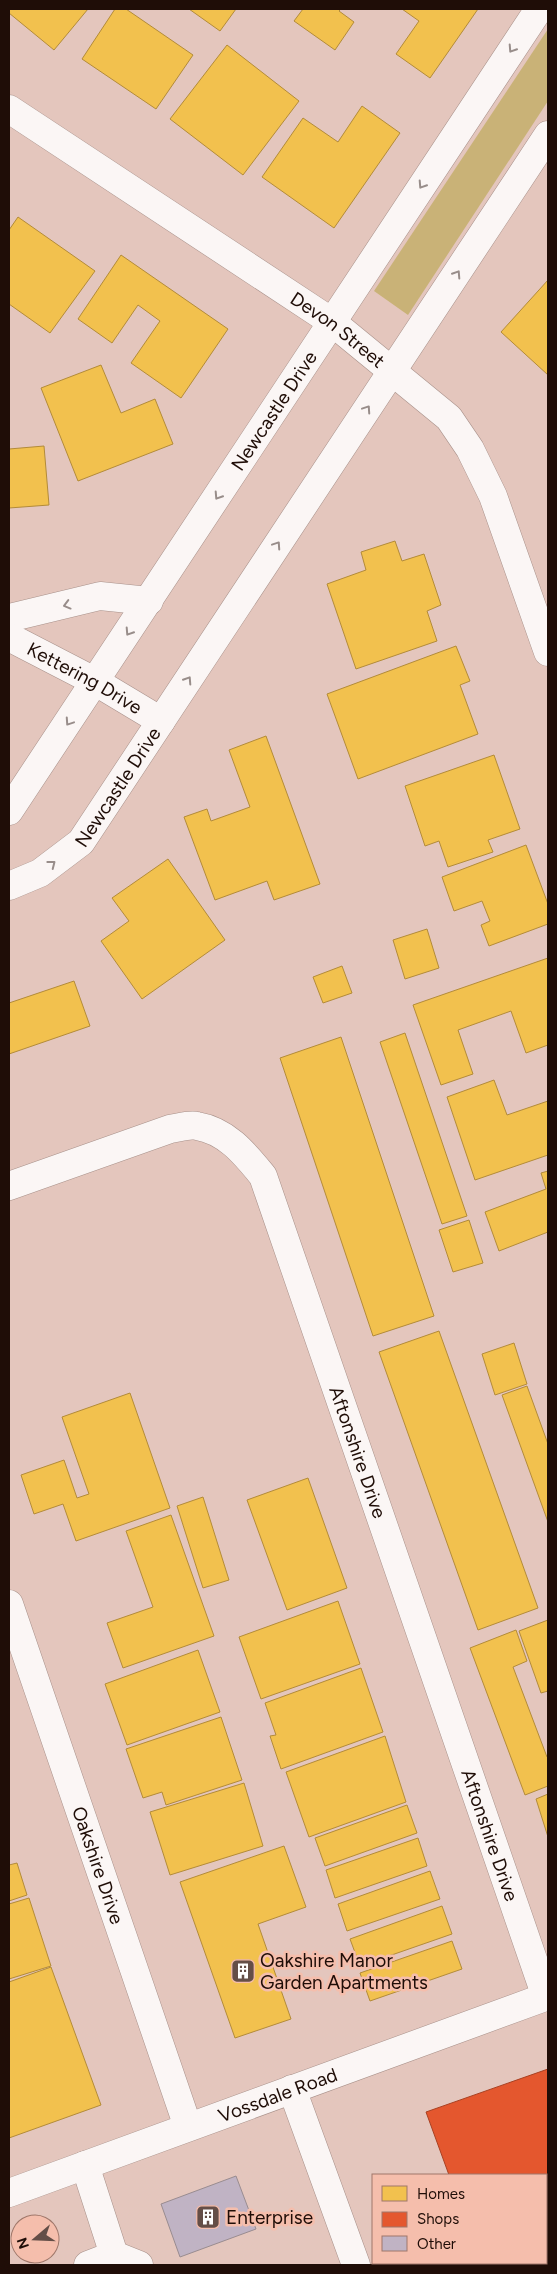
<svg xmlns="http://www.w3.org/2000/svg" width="557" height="2274" font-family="Figtree,sans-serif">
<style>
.green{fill:#c9b277}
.homes{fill:#f2c14e;stroke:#b38b39}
.shops{fill:#e4572e;stroke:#a94122}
.building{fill:#c0b3c4;stroke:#998c90}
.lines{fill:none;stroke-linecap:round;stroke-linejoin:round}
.minor-casing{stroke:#a8918a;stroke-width:29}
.minor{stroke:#fbf6f5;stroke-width:28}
.oneway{stroke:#988d8a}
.labels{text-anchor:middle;stroke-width:5;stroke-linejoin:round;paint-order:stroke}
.street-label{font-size:19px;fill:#1f0d07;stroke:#f5beac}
.poi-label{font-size:19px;fill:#1f0d07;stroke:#f5beac;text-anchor:start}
</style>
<rect width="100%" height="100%" fill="#e4c6bd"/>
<path class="green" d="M548,29V101L408,315L374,291Z"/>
<path class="homes" d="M9,9H88L54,50L9,13Z
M115,9H126L193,55L156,109L82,59Z
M189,9H236L220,31Z
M303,9H341L339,11L354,22L335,50L294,21Z
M402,9H478L430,78L396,54L419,21Z
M227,45L299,101L243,175L170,119Z
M362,106L400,133L334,228L262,177L303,118L338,142Z
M18,217L95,271L50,333L9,304V230Z
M121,255L228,329L181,398L131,363L160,321L138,305L112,343L78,319Z
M548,280V375L501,332Z
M101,365L121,413L155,399L173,444L78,481L41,388Z
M44,446L49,505L9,508V449Z
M395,541L402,561L424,554L441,605L427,611L437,641L356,669L327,584L366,570L361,552Z
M456,646L470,681L460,685L478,734L358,779L327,694Z
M266,736L320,884L274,900L267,881L215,900L184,817L207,809L211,821L250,807L229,750Z
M494,755L520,829L488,840L493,852L448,867L439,841L425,846L405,786Z
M526,845L548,904V924L489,946L481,925L490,921L482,901L454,911L442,877Z
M168,859L225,940L142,999L101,941L129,921L112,898Z
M427,929L439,968L405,979L393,940Z
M548,958V1045L526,1053L511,1011L458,1030L473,1074L441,1085L413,1005Z
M342,966L352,993L323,1003L313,977Z
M74,981L90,1026L9,1054V1003Z
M405,1033L467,1216L442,1224L380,1042Z
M341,1037L434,1316L373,1336L280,1058Z
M494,1080L507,1115L548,1101V1155L475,1180L447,1097Z
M548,1171V1232L499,1251L485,1212L546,1189L541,1173Z
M469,1220L483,1263L453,1272L439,1230Z
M439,1331L538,1608L478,1630L379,1352Z
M514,1343L527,1384L495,1395L482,1354Z
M527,1386L548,1444V1522L502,1395Z
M130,1393L170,1508L76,1541L63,1504L34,1514L21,1475L64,1460L77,1498L89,1494L62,1417Z
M308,1478L347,1588L287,1610L247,1500Z
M203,1497L229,1580L203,1588L177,1506Z
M171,1515L214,1636L123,1668L107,1623L153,1607L126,1531Z
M338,1601L360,1664L261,1699L239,1637Z
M548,1620V1691L541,1693L519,1631Z
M516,1630L527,1661L513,1667L547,1757H548V1786L525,1795L470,1648Z
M198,1650L220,1712L127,1745L105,1684Z
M361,1668L383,1732L281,1769L270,1736L276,1735L265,1703Z
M221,1717L242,1780L166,1805L162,1792L143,1798L126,1749Z
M385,1736L406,1802L309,1837L286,1772Z
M244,1783L263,1846L170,1875L150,1812Z
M548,1794V1837L536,1799Z
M407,1805L417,1833L325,1866L315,1838Z
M418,1838L427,1866L335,1898L326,1870Z
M284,1846L306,1907L258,1924L291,2019L235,2038L180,1882Z
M17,1863L27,1895L9,1901V1865Z
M430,1871L440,1899L347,1931L338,1904Z
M29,1898L51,1966L9,1979V1904Z
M442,1906L452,1934L360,1966L350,1939Z
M452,1941L462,1969L370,2001L360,1973Z
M51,1967L101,2105L9,2138V1982Z"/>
<path class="shops" d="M548,2069V2265H481L480,2263H546V2175H449L426,2112Z"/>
<path class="building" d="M236,2176L256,2229L180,2257L161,2204Z"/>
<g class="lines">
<g class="minor-casing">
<g id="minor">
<path id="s1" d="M9,109L332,322L449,418L470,449L493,496L548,652"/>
<path d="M9,618L100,596L149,601"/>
<path id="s2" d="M9,637L96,682L161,721"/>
<path id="s3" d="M9,811L539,9"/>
<path id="s4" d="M9,886L40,873L81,842L548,135"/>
<path id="s5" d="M9,1186L170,1129C178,1128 189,1124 197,1126C227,1131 245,1154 263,1176L546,1997"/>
<path id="s6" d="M9,1604L188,2127"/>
<path d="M292,2089L356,2265"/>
<path d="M85,2165L114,2255L139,2265"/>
<path id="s7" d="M9,2193L548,1996"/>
<path d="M88,2265L114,2255"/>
</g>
</g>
<use href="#minor" class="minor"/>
</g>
<defs><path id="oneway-chevron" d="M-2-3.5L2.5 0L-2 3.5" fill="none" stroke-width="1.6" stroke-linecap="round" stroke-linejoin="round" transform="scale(1.25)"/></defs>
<g class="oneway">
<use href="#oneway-chevron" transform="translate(512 49) rotate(123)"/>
<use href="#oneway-chevron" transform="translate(422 185) rotate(123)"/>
<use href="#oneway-chevron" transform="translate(457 274) rotate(-57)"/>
<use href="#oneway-chevron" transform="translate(367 409) rotate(-56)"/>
<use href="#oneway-chevron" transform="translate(218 496) rotate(123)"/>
<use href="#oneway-chevron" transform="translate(277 545) rotate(-56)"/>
<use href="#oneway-chevron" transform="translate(67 605) rotate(165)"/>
<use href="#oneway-chevron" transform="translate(129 632) rotate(123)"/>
<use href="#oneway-chevron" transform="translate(188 680) rotate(-57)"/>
<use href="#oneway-chevron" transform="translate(69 722) rotate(124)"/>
<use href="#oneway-chevron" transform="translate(52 864) rotate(-38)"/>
</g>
<defs>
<g id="building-square" transform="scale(1.25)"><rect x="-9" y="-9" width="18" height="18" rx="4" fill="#644e47" stroke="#f5beac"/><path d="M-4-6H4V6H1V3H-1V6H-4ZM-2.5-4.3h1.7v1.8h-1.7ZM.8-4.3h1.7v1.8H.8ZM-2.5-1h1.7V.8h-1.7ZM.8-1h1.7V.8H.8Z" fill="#fff"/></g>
</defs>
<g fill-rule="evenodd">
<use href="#building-square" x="243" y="1971"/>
<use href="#building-square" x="208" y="2217"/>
</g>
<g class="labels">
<g class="street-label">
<text dy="7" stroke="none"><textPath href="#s1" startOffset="396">Devon Street</textPath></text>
<text dy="7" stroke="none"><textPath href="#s3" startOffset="480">Newcastle Drive</textPath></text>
<text dy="7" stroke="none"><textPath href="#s2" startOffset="86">Kettering Drive</textPath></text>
<text dy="7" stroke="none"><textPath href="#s4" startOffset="151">Newcastle Drive</textPath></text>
<text dy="7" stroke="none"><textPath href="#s5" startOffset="575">Aftonshire Drive</textPath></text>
<text dy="7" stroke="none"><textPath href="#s5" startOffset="980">Aftonshire Drive</textPath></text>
<text dy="7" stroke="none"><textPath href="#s6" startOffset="276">Oakshire Drive</textPath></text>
<text dy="7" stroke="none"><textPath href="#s7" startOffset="286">Vossdale Road</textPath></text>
</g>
<g class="poi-label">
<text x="260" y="1967">Oakshire Manor<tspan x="260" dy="22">Garden Apartments</tspan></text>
<text x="226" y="2224">Enterprise</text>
</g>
</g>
<rect width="557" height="2274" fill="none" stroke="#1f0d07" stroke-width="20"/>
<rect x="372" y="2174" width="175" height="90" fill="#f5beac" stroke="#9f776a"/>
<rect x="382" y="2186" width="25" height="15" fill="#f2c14e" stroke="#9f776a"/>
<text x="417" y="2199" font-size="15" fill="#1f0d07">Homes</text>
<rect x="382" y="2212" width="25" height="15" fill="#e4572e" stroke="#9f776a"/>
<text x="417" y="2224" font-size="15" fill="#1f0d07">Shops</text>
<rect x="382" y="2236" width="25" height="15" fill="#c0b3c4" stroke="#9f776a"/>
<text x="417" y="2249" font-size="15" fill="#1f0d07">Other</text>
<g transform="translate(35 2239) rotate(251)"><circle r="24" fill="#f5beac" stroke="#9f776a"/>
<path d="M0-4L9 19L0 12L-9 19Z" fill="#644e47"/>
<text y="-8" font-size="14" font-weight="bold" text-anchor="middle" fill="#1f0d07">N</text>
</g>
</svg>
